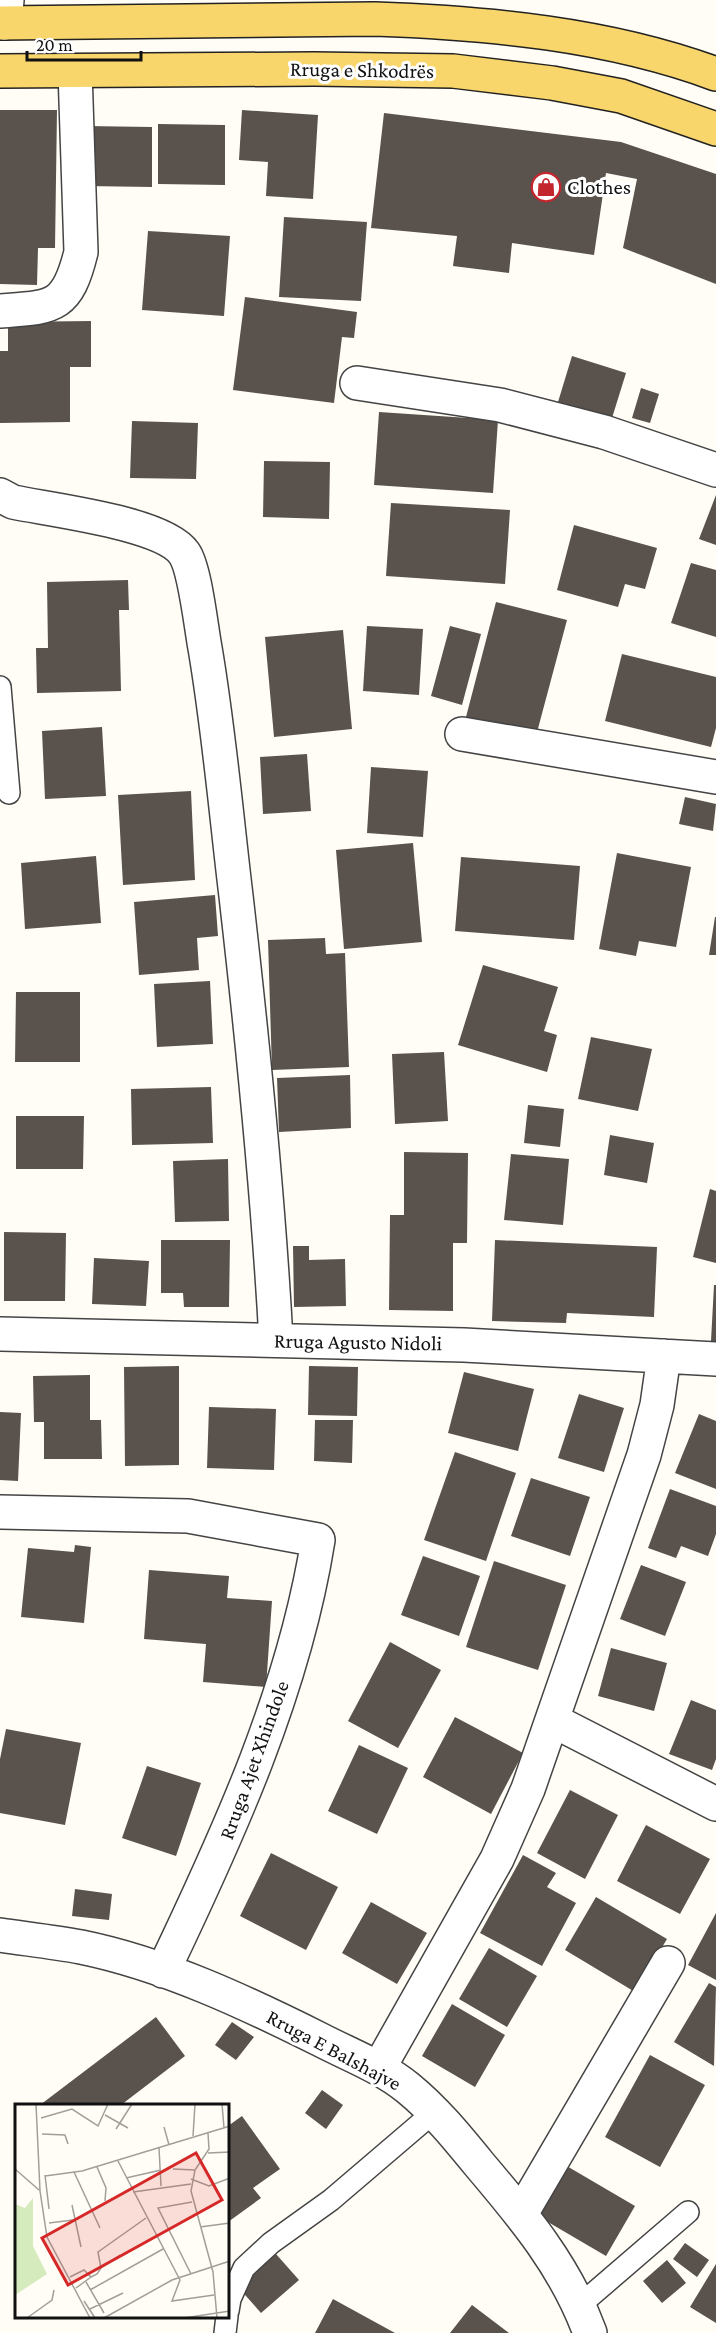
<svg xmlns="http://www.w3.org/2000/svg" width="716" height="2333" font-family="'Crimson Pro',serif">
<style>
.building{fill:#5a524d}
.lines{fill:none;stroke-linecap:round;stroke-linejoin:round}
.lane-casing{stroke:#444;stroke-width:24}
.street-casing{stroke:#444;stroke-width:36}
.primary-casing{stroke:#222;stroke-width:36}
.lane{stroke:#fff;stroke-width:21}
.street{stroke:#fff;stroke-width:33}
.primary{stroke:#f9d66b;stroke-width:33}
.labels{text-anchor:middle;stroke-width:6;stroke-linejoin:round;paint-order:stroke}
.street-label{font-size:21px;fill:#111;stroke:#fff}
.poi-label{font-size:21px;fill:#111;stroke:#fff;text-anchor:start}
.inset-road{fill:none;stroke:#a09f9a;stroke-width:1.5}
.view{fill:#d62828;fill-opacity:0.15;stroke:#d62828;stroke-width:3}
.inset-edge{fill:none;stroke:#111;stroke-width:3}
</style>
<rect width="100%" height="100%" fill="#fffdf5"/>
<path class="building" d="M0,110H57L55,248H38L37,285L0,284Z
M242,110L318,115L313,199L266,196L268,162L239,160Z
M384,113L621,142L716,174V284L623,248L637,179L606,173L594,255L512,243L509,273L453,266L457,236L371,228Z
M158,124L225,125V185L158,184Z
M85,126L152,127V187L85,186Z
M284,217L367,222L361,301L279,297Z
M148,231L230,236L224,316L142,310Z
M245,297L357,312L354,338L342,337L334,403L233,390Z
M91,321V367H70V422L0,423V351H8V322Z
M572,356L626,373L612,418L558,402Z
M641,388L659,394L650,423L632,418Z
M379,412L498,420L493,493L374,485Z
M132,421L198,423L196,479L130,478Z
M264,461L330,462L329,519L263,517Z
M716,495V545L699,539Z
M391,503L510,510L505,584L386,576Z
M574,525L657,548L645,589L625,584L618,607L557,590Z
M691,563L716,570V637L671,623Z
M128,580L129,610H119L121,691L37,693L36,648H48L47,582Z
M496,602L567,620L536,736L466,717Z
M367,626L423,629L419,695L363,691Z
M450,626L481,634L462,705L431,696Z
M343,630L352,729L274,737L265,637Z
M622,654L716,677V728L711,747L605,721Z
M102,727L106,796L45,799L42,731Z
M307,754L311,811L263,814L260,757Z
M371,767L428,771L423,837L367,833Z
M191,791L195,880L123,885L118,795Z
M685,797L716,804L713,831L679,824Z
M413,843L422,942L344,949L336,850Z
M617,853L691,867L676,947L639,941L636,956L599,949Z
M96,856L101,923L25,929L21,863Z
M461,857L580,866L574,940L455,931Z
M215,895L218,936L197,938L199,970L139,975L134,902Z
M715,917H716V955H709Z
M325,938L326,954L345,953L349,1067L272,1070L268,940Z
M483,965L558,987L544,1031L557,1035L547,1072L458,1045Z
M210,981L213,1044L157,1047L154,984Z
M16,992H80V1062H15Z
M591,1037L652,1049L638,1111L578,1099Z
M444,1052L448,1121L395,1124L392,1054Z
M350,1075L351,1128L279,1132L277,1078Z
M211,1087L213,1143L132,1145L131,1089Z
M528,1105L564,1109L560,1147L524,1143Z
M16,1116H84L83,1169H16Z
M610,1135L654,1143L647,1183L604,1175Z
M404,1152L468,1153L467,1243H453V1311L389,1310L390,1215H404Z
M511,1154L569,1159L563,1225L504,1220Z
M228,1159L229,1221L175,1222L173,1161Z
M710,1189L716,1191V1263L693,1257Z
M4,1232L66,1233L65,1301H4Z
M161,1240H230L229,1307H184L183,1293H161Z
M495,1240L657,1247L654,1317L567,1313L566,1323L492,1321Z
M293,1246H309V1260L345,1259L346,1306L294,1307Z
M94,1258L149,1261L146,1306L92,1304Z
M714,1285H716V1342L711,1341Z
M179,1366V1465L125,1466L124,1367Z
M309,1366L358,1367L357,1416L308,1415Z
M464,1372L534,1389L518,1451L448,1433Z
M90,1375V1420H101L102,1459H44V1422H34L33,1376Z
M579,1394L624,1408L604,1472L558,1458Z
M209,1407L276,1409L274,1470L207,1468Z
M0,1412L21,1413L18,1481L0,1480Z
M699,1414L716,1421V1489L675,1473Z
M315,1420H353L352,1463L314,1461Z
M455,1452L516,1473L486,1561L424,1540Z
M531,1478L590,1497L570,1556L511,1536Z
M670,1489L716,1506V1534L708,1556L681,1546L676,1558L648,1548Z
M75,1545L91,1547L84,1623L21,1617L28,1548L74,1552Z
M423,1556L480,1576L459,1636L401,1615Z
M494,1561L566,1585L538,1670L466,1647Z
M641,1565L686,1582L665,1636L620,1619Z
M149,1570L229,1576L227,1598L272,1601L266,1687L203,1682L206,1644L144,1639Z
M390,1642L441,1670L398,1748L348,1721Z
M611,1648L667,1663L654,1711L598,1696Z
M691,1700L716,1710V1759L712,1770L669,1754Z
M455,1717L523,1753L491,1814L423,1777Z
M6,1729L81,1743L65,1825L0,1813V1759Z
M359,1745L408,1768L377,1834L328,1811Z
M147,1766L201,1783L176,1856L122,1838Z
M570,1790L618,1815L585,1879L537,1853Z
M646,1825L710,1859L680,1914L617,1881Z
M271,1853L338,1887L306,1950L240,1916Z
M523,1855L556,1873L547,1887L576,1903L542,1966L480,1933Z
M75,1889L112,1894L109,1920L72,1916Z
M596,1897L667,1939L635,1992L565,1950Z
M371,1902L427,1933L397,1984L342,1953Z
M716,1913V1980L688,1965Z
M489,1948L537,1976L507,2027L459,1999Z
M709,1983L716,1987L714,2066L674,2042Z
M452,2004L505,2035L475,2087L422,2056Z
M156,2017L185,2056L121,2105H40Z
M232,2022L254,2037L236,2060L215,2045Z
M650,2055L705,2085L660,2167L605,2137Z
M322,2090L343,2105L326,2129L305,2113Z
M242,2116L280,2169L253,2188L261,2198L228,2222V2126Z
M565,2165L635,2206L606,2256L536,2215Z
M685,2243L709,2260L697,2277L673,2259Z
M276,2254L299,2280L261,2313L238,2287Z
M667,2260L686,2283L662,2303L643,2281Z
M716,2264V2323L690,2307Z
M333,2299L395,2333H315Z
M472,2305L509,2333H450Z"/>
<g class="lines">
<g class="lane-casing">
<path id="lane" d="M0,687L9,793
M580,2305L688,2212
M228,2311L230,2299L244,2268L271,2243L331,2200L434,2112
M225,2333L227,2316"/>
</g>
<g class="street-casing">
<path id="street" d="M5,23L7,0
M0,311C53,307 67,309 81,252L75,71
M357,383L500,405L604,432L716,470
M0,495L13,502C51,510 163,523 184,553C195,568 201,627 205,648C219,730 226,813 236,896C253,1044 268,1192 276,1340
M462,734L716,777
M0,1334L464,1345L716,1359
M0,1512L188,1516L318,1540C294,1691 229,1833 163,1971
M554,1721L716,1804
M0,1935C27,1939 54,1942 81,1947C164,1964 245,2002 321,2040C350,2055 382,2067 408,2088C435,2110 457,2137 479,2164C524,2217 566,2267 590,2333
M379,2068L497,1859L528,1789L644,1455L657,1405L664,1356
M521,2214L668,1963"/>
</g>
<g class="primary-casing">
<path id="primary" d="M0,23L375,19C488,23 608,34 716,74
M0,71L314,69L453,71L552,83L621,96L716,129"/>
</g>
<use href="#lane" class="lane"/>
<use href="#street" class="street"/>
<use href="#primary" class="primary"/>
</g>
<defs>
<g id="shop-ring" transform="scale(1.5)"><circle r="9.5" fill="#fff" stroke="#c4262e" stroke-width="1.5"/><path d="M-5-2.5h2.3a2.7 3.5 0 0 1 5.4 0H5L5.5 6h-11ZM-1.5-2.5h3a1.5 2.3 0 0 0-3 0Z" fill="#c4262e"/></g>
</defs>
<g fill-rule="evenodd">
<use href="#shop-ring" x="546" y="187"/>
</g>
<g class="labels">
<g class="street-label">
<text transform="translate(362 70) rotate(1)" y="7">Rruga e Shkodrës</text>
<text transform="translate(358 1342) rotate(1)" y="7">Rruga Agusto Nidoli</text>
<text transform="translate(254 1760) rotate(-70)" y="7">Rruga Ajet Xhindole</text>
<text transform="translate(334 2050) rotate(28)" y="7">Rruga E Balshajve</text>
</g>
<g class="poi-label">
<text x="567" y="194">Clothes</text>
</g>
</g>
<g transform="translate(15 2104)">
<rect width="214" height="214" fill="#fffdf5"/>
<path d="M18,94V142L32,170L0,191V100L10,104Z" fill="#d5ebbd"/>
<path class="inset-road" d="M21,0L25,87L32,133L75,214M207,0L209,24M90,11L113,24M26,14L57,5L83,22L93,0M149,23L154,41M101,25L117,0M193,29L194,45L180,66L176,87L198,168L202,214M27,30L50,31L53,40M178,32L180,0M144,44L146,82M193,49L215,48M103,57L165,176L157,197L199,191M82,63L91,84L90,97M0,65L24,86M158,65L180,66M59,68L85,124M30,71L34,105M30,72L67,67L215,22M111,74L146,66M176,75L194,82L215,74M118,88L176,80M57,101L66,143M34,119L58,116M185,123L215,119M86,164L105,151M176,170L143,104L177,98M55,173L69,166L76,173L82,170L86,164L83,148L131,114M71,178L89,209M61,184L76,173M75,186L148,145M69,197L80,214M75,205L108,189M12,214L37,196L39,186M89,214L157,176L215,157M169,214L215,207"/>
<path class="view" d="M181,49L207,96L53,181L27,134Z"/>
<rect width="214" height="214" class="inset-edge"/>
</g>
<path d="M27 51v9h114v-9" fill="none" stroke="#111111" stroke-width="3"/>
<text x="36" y="51" font-size="18" fill="#111111" stroke="#ffffff" stroke-width="4.5" paint-order="stroke">20 m</text>
</svg>
